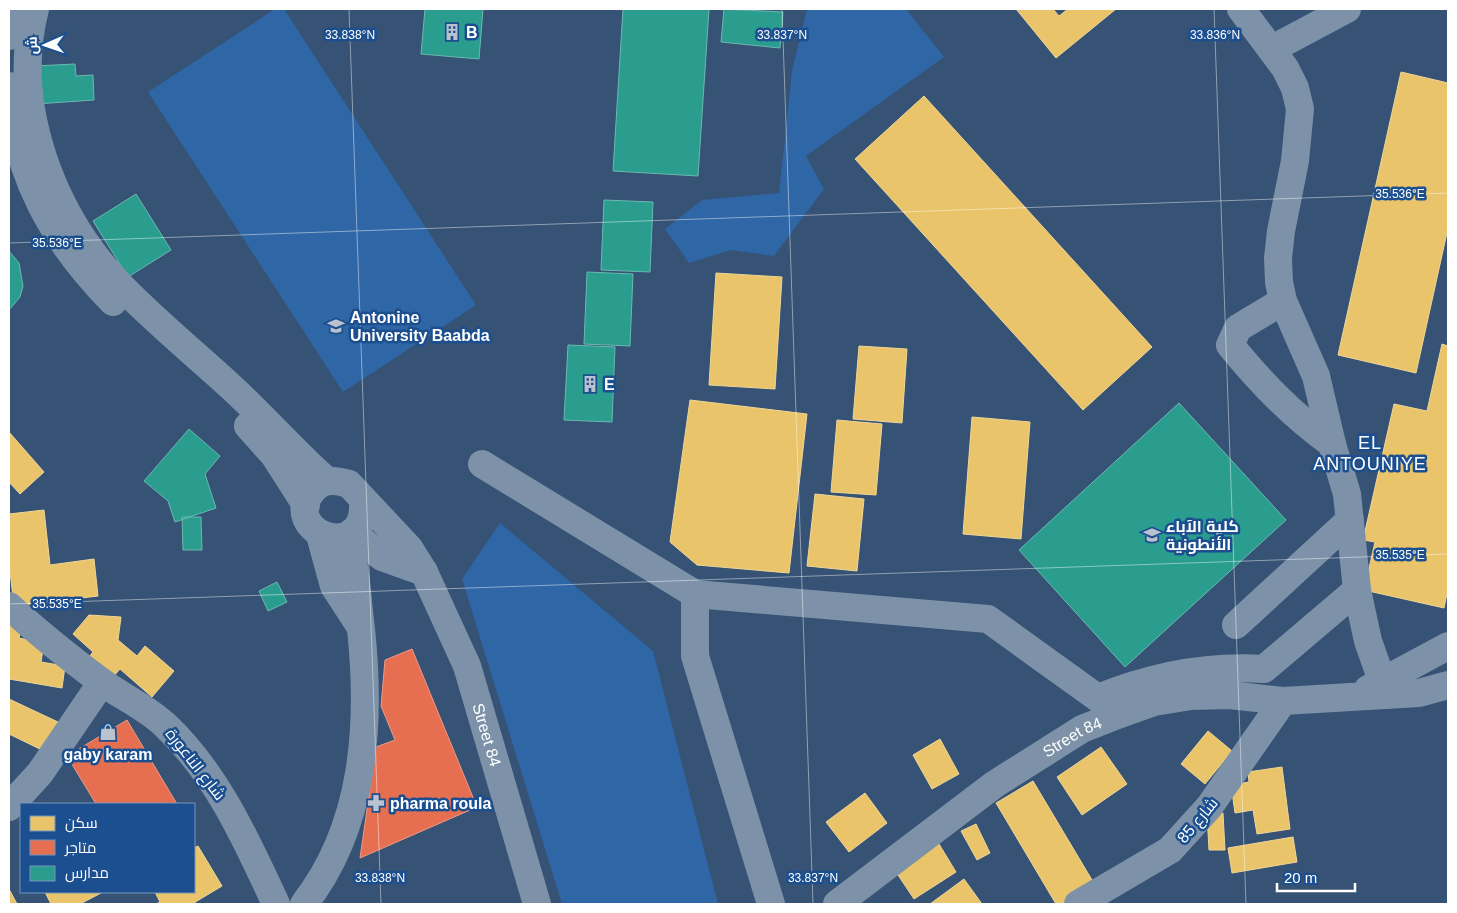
<svg xmlns="http://www.w3.org/2000/svg" width="1457" height="913" font-family="Helvetica,Cairo,sans-serif">
<style>
.green{fill:#2f66a5}
.homes{fill:#e9c46a;stroke:#f0d697}
.shops{fill:#e76f51;stroke:#ee9a85}
.schools{fill:#2a9d8f;stroke:#6abab1}
.lines{fill:none;stroke-linecap:round;stroke-linejoin:round}
.minor{stroke:#7d92a8;stroke-width:28}
.ticks{fill:none;stroke:#fff;stroke-width:1;stroke-opacity:0.45}
.labels{text-anchor:middle;stroke-width:5;stroke-linejoin:round;paint-order:stroke}
.poi-label{font-size:16px;font-weight:bold;fill:#fff;stroke:#1b4f8f;text-anchor:start}
.street-label{font-size:16px;fill:#fff;stroke:#1b4f8f}
.neighbourhood-label{font-size:18px;letter-spacing:1px;fill:#fff;stroke:#1b4f8f}
.ticks-label{font-size:12px;text-anchor:middle;fill:#fff;stroke:#1b4f8f;stroke-width:5;stroke-linejoin:round;paint-order:stroke}
</style>
<rect width="100%" height="100%" fill="#365274"/>
<path class="green" d="M275,9H284L476,305L343,392L148,92Z
M807,9H906L944,57L806,156L824,189L774,256L731,250L689,263L665,229L702,200L779,193L792,71Z
M500,523L653,651L718,904H562L462,579Z"/>
<path class="homes" d="M1016,9H1053L1059,16L1068,9H1116L1056,58Z
M1401,72L1448,83V228L1416,373L1338,355Z
M924,96L1152,347L1083,410L855,159Z
M716,273L782,277L775,389L709,385Z
M1442,344L1448,346V589L1444,608L1364,590L1375,542L1363,540L1394,404L1427,411Z
M859,346L907,349L902,423L853,419Z
M690,400L807,414L789,573L697,565L670,542Z
M972,417L1030,422L1021,539L963,534Z
M837,420L882,424L876,495L831,492Z
M9,432L44,472L20,494L9,482Z
M815,494L864,499L857,571L807,566Z
M44,510L50,565L94,559L98,596L14,606L9,563V514Z
M89,615L121,617L118,640L137,656L145,646L174,671L152,697L120,669L113,677L89,657L93,652L73,634Z
M9,625L21,627L19,638L44,643L41,662L65,666L62,688L9,679Z
M9,699L58,722L44,751L9,734Z
M1208,731L1232,751L1205,784L1181,764Z
M940,739L959,774L932,789L913,755Z
M1101,747L1127,784L1082,815L1057,777Z
M1282,767L1290,829L1257,834L1253,810L1235,813L1231,785L1249,782L1248,772Z
M1033,781L1095,885L1063,904H1056L996,803Z
M865,793L887,823L849,852L826,822Z
M1223,813L1225,850H1209L1207,814Z
M976,824L990,853L977,860L961,831Z
M1293,837L1297,862L1232,873L1228,848Z
M939,844L956,872L914,899L896,872Z
M198,846L222,886L192,904H156L160,902L155,892H194V848Z
M964,879L982,904H930Z
M9,889L17,904H9Z
M45,892H103L80,904H51Z"/>
<path class="shops" d="M412,649L477,807L360,858L376,747L395,740L381,706L385,660Z
M127,720L177,804H96L67,756Z"/>
<path class="schools" d="M425,9H483L479,59L421,54Z
M623,9H709L698,176L613,171Z
M724,9L783,12L780,48L721,42Z
M75,64L76,76L93,75L94,100L36,104L34,66Z
M136,194L171,250L128,277L93,221Z
M604,200L653,202L650,272L601,270Z
M9,251L19,263L23,286L20,297L9,310Z
M587,272L633,274L630,346L584,344Z
M568,345L615,347L612,422L564,420Z
M1179,403L1286,520L1125,667L1019,550Z
M189,429L220,456L205,474L216,508L175,522L168,501L144,481Z
M182,517H201L202,550H183Z
M277,582L287,602L268,611L259,591Z"/>
<g class="lines">
<g class="minor">
<path d="M35,9C10,106 53,216 121,286C155,321 194,353 230,386C263,416 293,451 327,481"/>
<path d="M1241,9L1285,68L1295,88L1300,109L1295,161L1281,231L1278,258L1279,282L1283,301L1316,376L1332,444L1347,494L1357,590L1368,641L1387,695"/>
<path d="M9,36L11,9"/>
<path d="M1272,49L1347,9"/>
<path d="M9,86C15,174 53,241 113,302"/>
<path d="M1283,301L1238,328L1230,345C1262,384 1292,415 1332,444"/>
<path d="M248,426L274,455L306,505"/>
<path d="M482,464L695,594L988,619L1120,714"/>
<path id="s1" d="M363,501C367,567 277,531 313,490C323,478 336,480 349,484L409,548L424,572L467,666L537,904"/>
<path d="M352,532L382,557L424,572"/>
<path d="M320,535L334,586L360,626"/>
<path d="M695,594V656L771,904"/>
<path d="M9,606C38,633 71,659 103,683C123,697 147,708 165,725C218,775 246,840 276,904"/>
<path d="M1236,625L1350,520"/>
<path d="M1368,689L1448,646"/>
<path d="M1098,698C1152,676 1206,665 1264,669L1357,590"/>
<path d="M9,807L40,773L102,682"/>
<path d="M304,904C365,826 371,724 361,629C357,597 356,566 348,535"/>
<path id="s2" d="M837,904L995,784L1082,729L1120,714L1154,702L1191,696L1229,695L1283,701L1419,693L1448,685"/>
<path d="M1078,904L1170,850L1209,807L1283,701"/>
</g>
</g>
<path class="ticks" d="M349,9L381,904M782,9L813,904M1214,9L1246,904M9,243L1448,193M9,604L1448,554"/>
<defs>
<g id="building-bare" transform="scale(1.35)"><path d="M-4-6H4V6H1V3H-1V6H-4ZM-2.5-4.3h1.7v1.8h-1.7ZM.8-4.3h1.7v1.8H.8ZM-2.5-1h1.7V.8h-1.7ZM.8-1h1.7V.8H.8Z" fill="#b9c2ce" stroke="#1b4f8f" stroke-width="2.5" paint-order="stroke"/></g>
<g id="university-bare" transform="scale(1.35)"><path d="M0-5L7-2L0 1L-7-2ZM-4 1L0 2.5L4 1V4Q0 6-4 4Z" fill="#b9c2ce" stroke="#1b4f8f" stroke-width="2.5" paint-order="stroke"/></g>
<g id="school-bare" transform="scale(1.35)"><path d="M0-5L7-2L0 1L-7-2ZM-4 1L0 2.5L4 1V4Q0 6-4 4Z" fill="#b9c2ce" stroke="#1b4f8f" stroke-width="2.5" paint-order="stroke"/></g>
<g id="shop-bare" transform="scale(1.35)"><path d="M-5-2.5h2.3a2.7 3.5 0 0 1 5.4 0H5L5.5 6h-11ZM-1.5-2.5h3a1.5 2.3 0 0 0-3 0Z" fill="#b9c2ce" stroke="#1b4f8f" stroke-width="2.5" paint-order="stroke"/></g>
<g id="pharmacy-bare" transform="scale(1.35)"><path d="M-2-6h4v4h4v4h-4v4h-4v-4h-4v-4h4Z" fill="#b9c2ce" stroke="#1b4f8f" stroke-width="2.5" paint-order="stroke"/></g>
</defs>
<g fill-rule="evenodd">
<use href="#building-bare" x="452" y="32"/>
<use href="#university-bare" x="336" y="326"/>
<use href="#building-bare" x="590" y="384"/>
<use href="#school-bare" x="1152" y="535"/>
<use href="#shop-bare" x="108" y="732"/>
<use href="#pharmacy-bare" x="376" y="803"/>
</g>
<g class="labels">
<g class="poi-label">
<text x="466" y="38">B</text>
<text x="350" y="323">Antonine<tspan x="350" dy="18">University Baabda</tspan></text>
<text x="604" y="390">E</text>
<text x="1166" y="532">كلية الآباء<tspan x="1166" dy="18">الأنطونية</tspan></text>
<text x="108" y="760" text-anchor="middle">gaby karam</text>
<text x="390" y="809">pharma roula</text>
</g>
<g class="street-label">
<text dy="6" stroke="none"><textPath href="#s1" startOffset="450">Street 84</textPath></text>
<text dy="6" stroke="none"><textPath href="#s2" startOffset="289">Street 84</textPath></text>
<text transform="translate(196 764) rotate(52)" y="6">شارع الناعورة</text>
<text transform="translate(1197 820) rotate(-50)" y="6">شارع 85</text>
</g>
<g class="neighbourhood-label">
<text x="1370" y="449">EL<tspan x="1370" dy="21">ANTOUNIYE</tspan></text>
</g>
</g>
<g class="ticks-label">
<text x="350" y="39">33.838°N</text>
<text x="782" y="39">33.837°N</text>
<text x="1215" y="39">33.836°N</text>
<text x="1400" y="198">35.536°E</text>
<text x="57" y="247">35.536°E</text>
<text x="1400" y="559">35.535°E</text>
<text x="57" y="608">35.535°E</text>
<text x="380" y="882">33.838°N</text>
<text x="813" y="882">33.837°N</text>
</g>
<rect width="1457" height="913" fill="none" stroke="#ffffff" stroke-width="20"/>
<rect x="20" y="803" width="175" height="90" fill="#1b4f8f" stroke="#7695bc"/>
<rect x="30" y="816" width="25" height="15" fill="#e9c46a" stroke="#7695bc"/>
<text x="65" y="828" font-size="15" fill="#ffffff">سكن</text>
<rect x="30" y="840" width="25" height="15" fill="#e76f51" stroke="#7695bc"/>
<text x="65" y="853" font-size="15" fill="#ffffff">متاجر</text>
<rect x="30" y="866" width="25" height="15" fill="#2a9d8f" stroke="#7695bc"/>
<text x="65" y="878" font-size="15" fill="#ffffff">مدارس</text>
<g transform="translate(45 45) rotate(268)" stroke="#1b4f8f" stroke-width="4" paint-order="stroke">
<path d="M0-4L9 19L0 12L-9 19Z" fill="#ffffff"/>
<text y="-8" font-size="14" font-weight="bold" text-anchor="middle" fill="#ffffff">ش</text>
</g>
<path d="M1277 883v8h78v-8" fill="none" stroke="#ffffff" stroke-width="2.5"/>
<text x="1284" y="883" font-size="15" fill="#ffffff" stroke="#1b4f8f" stroke-width="4" paint-order="stroke">20 m</text>
</svg>
